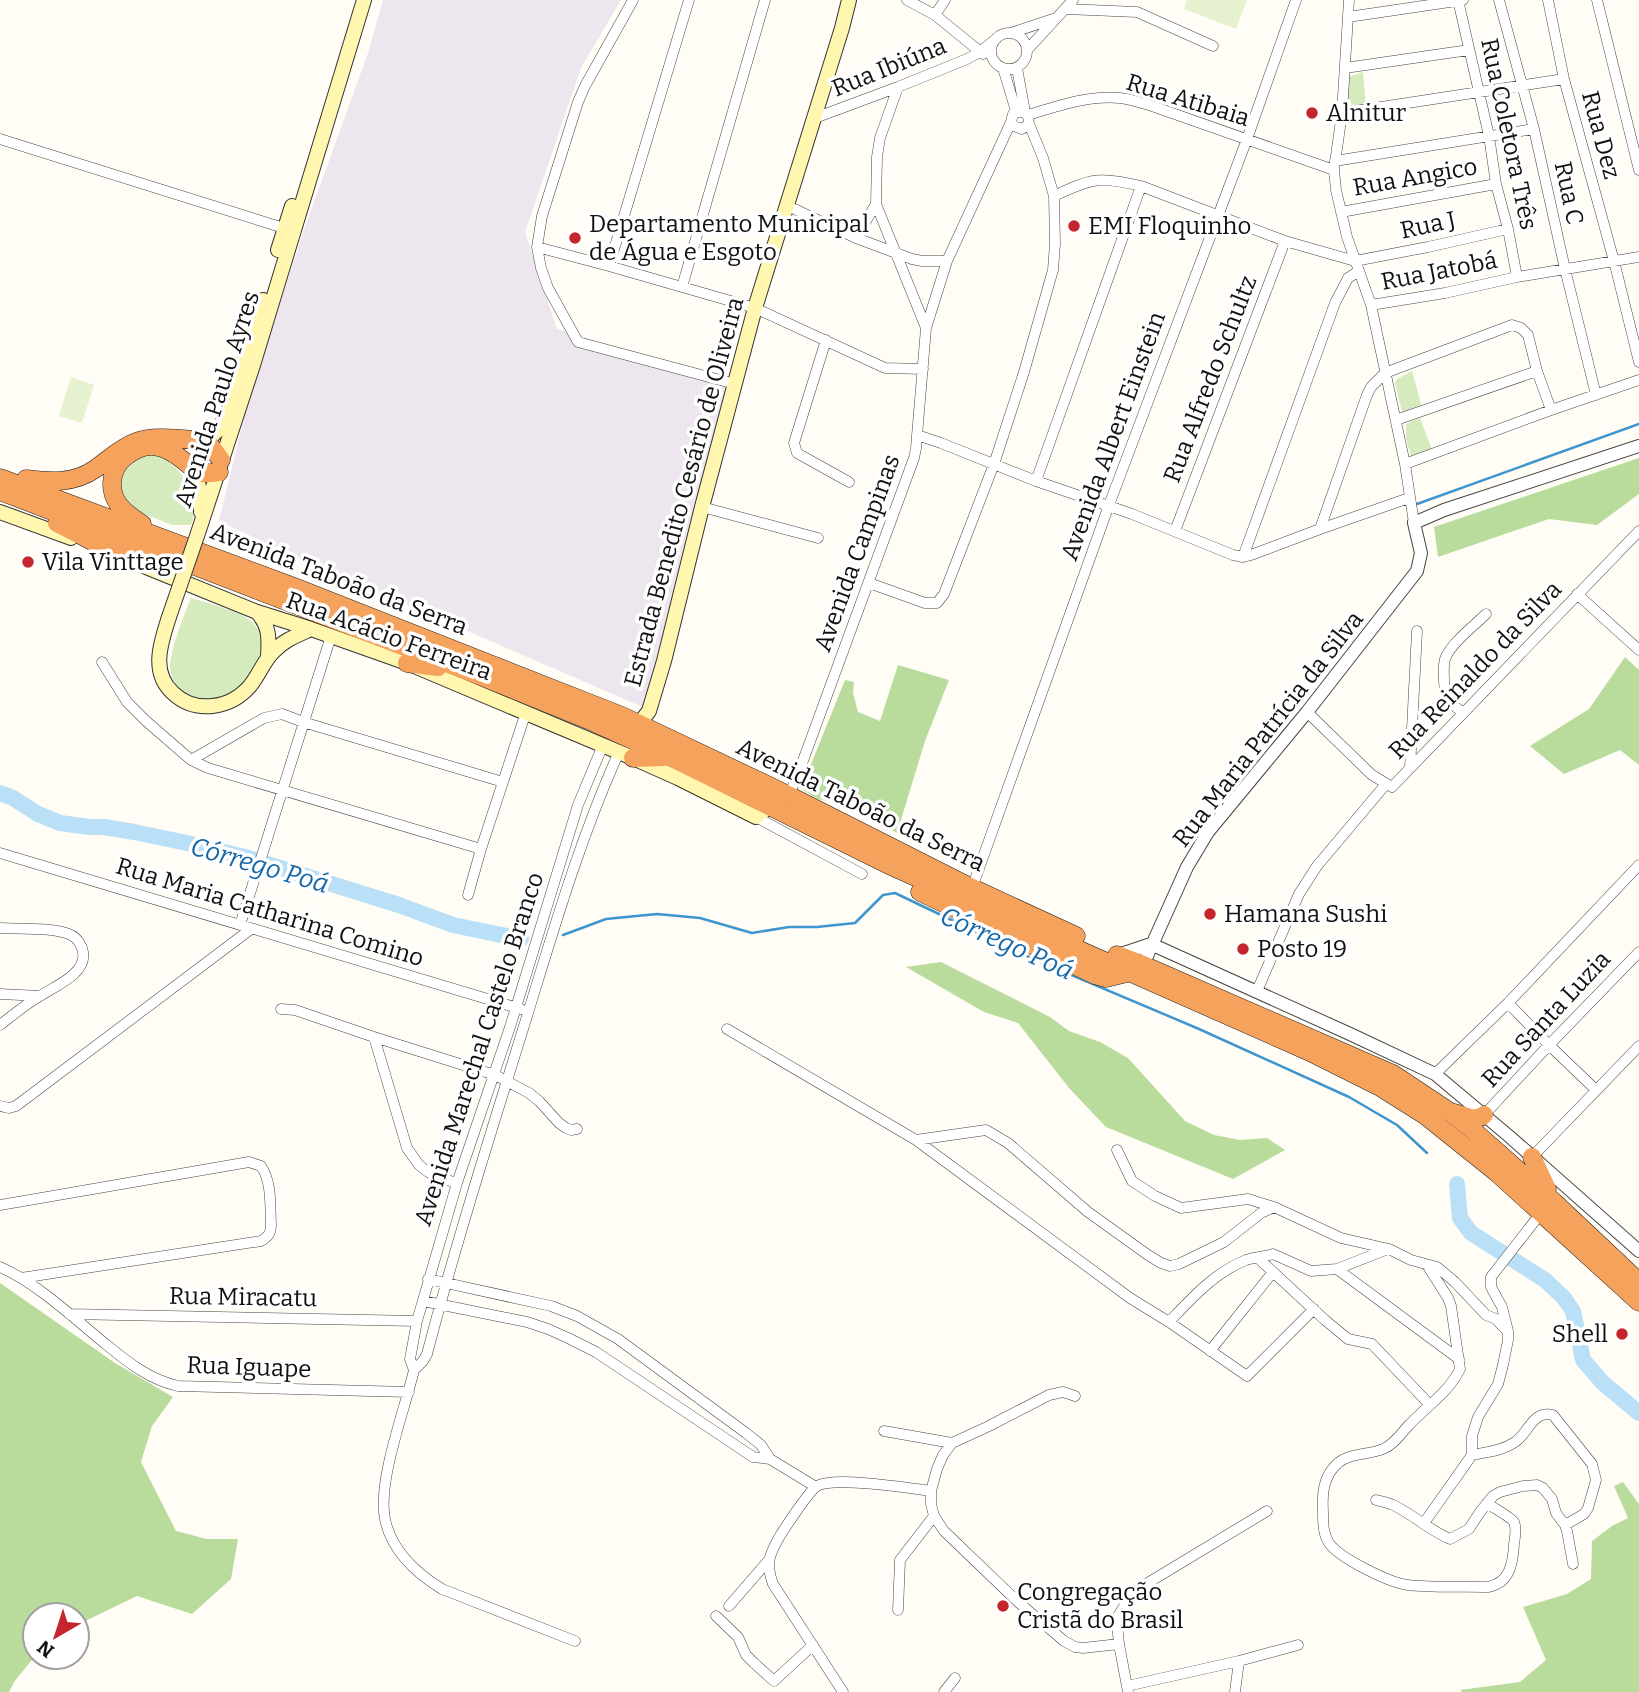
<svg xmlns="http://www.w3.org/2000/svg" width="1639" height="1692" font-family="Bitter,serif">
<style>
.industrial{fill:#eee6ef}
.green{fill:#d5ebbd}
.forest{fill:#b9dc9c}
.pitch{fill:#e6f2cf}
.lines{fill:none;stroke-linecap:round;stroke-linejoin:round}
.stream{stroke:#3f96cf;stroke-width:2.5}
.river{stroke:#b9e0f7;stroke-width:16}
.minor-casing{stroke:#444;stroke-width:11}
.tertiary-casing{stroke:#444;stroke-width:14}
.secondary-casing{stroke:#333;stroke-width:16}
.motorway-casing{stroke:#222;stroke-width:19}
.minor{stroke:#fff;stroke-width:10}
.tertiary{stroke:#fff;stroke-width:12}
.secondary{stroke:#fff6b0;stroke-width:14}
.motorway{stroke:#f5a25d;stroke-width:18}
.secondary-bridge-casing{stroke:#333;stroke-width:16;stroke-linecap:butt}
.secondary-bridge{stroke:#fff6b0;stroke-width:14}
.poi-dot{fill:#c4262e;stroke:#fff;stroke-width:2.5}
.labels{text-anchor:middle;stroke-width:7;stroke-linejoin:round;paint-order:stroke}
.street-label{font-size:24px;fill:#111;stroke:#fff}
.poi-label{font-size:24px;fill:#111;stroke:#fff;text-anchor:start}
.water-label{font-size:26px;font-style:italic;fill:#1768a6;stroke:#fff}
</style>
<rect width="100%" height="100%" fill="#fffdf5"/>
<path class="industrial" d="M383,0H621L581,68L525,232L557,329L730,382L645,708L278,549L219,521L246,409L305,227L368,53Z"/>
<path class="green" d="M1363,72L1366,107L1347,110L1348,78L1351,76Z
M1412,371L1422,407L1403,414L1401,408L1395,383L1397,379Z
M1420,418L1432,450L1411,457L1406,438V425L1410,422Z
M154,454C181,464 202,496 191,525H172L132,509L120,494L121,469L132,456Z
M191,598C207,603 245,612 254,624C275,651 246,686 223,698C217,701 203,701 196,700C191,699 187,695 183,692C174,686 170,675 170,664C172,646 184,615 191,598Z"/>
<path class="forest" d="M1639,458V494L1597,525L1549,519L1438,557L1434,527Z
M1625,657L1639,670V765L1620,750L1564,774L1530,746L1589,709Z
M898,665L949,680L925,741L897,833L850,806L818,799L801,789L845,680L854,682L853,693L858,712L880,721Z
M941,962L1050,1017L1069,1031L1100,1042L1128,1058L1185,1121L1214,1135L1240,1140L1267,1138L1285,1150L1233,1179L1106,1127L1069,1088L1018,1023L984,1012L906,967Z
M0,1283L115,1363L173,1397L152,1426L141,1462L176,1531L207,1539H238L231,1579L192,1614L137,1596L77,1625V1615H35V1656L14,1682L9,1692H0Z
M1623,1482L1639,1504V1692H1462L1460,1690L1520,1682L1546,1660L1523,1607L1567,1594L1591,1579L1592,1541L1612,1526L1628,1518L1614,1486Z"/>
<path class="pitch" d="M1187,0H1247L1236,29L1184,9Z
M71,377L94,385L82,423L59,416Z"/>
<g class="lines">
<path class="stream" d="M1417,504L1639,424
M563,935L606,919L657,914L700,918L752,933L789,927H817L855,923L883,895L895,893L1029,957L1199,1029L1349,1097L1397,1125L1427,1153"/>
<path class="river" d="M0,793L13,798L38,814L60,823L90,827H104L134,832L187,843L245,857L399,905L453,925L521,939
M1457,1184L1460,1218L1471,1233L1545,1280L1564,1298L1573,1311L1583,1360L1603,1383L1639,1413"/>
<g class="minor-casing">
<path id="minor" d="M633,0L585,86L578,102L542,216L537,247L541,268L548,288L578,342L735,384
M907,0L935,15L983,54
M1349,0L1342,113L1334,170L1336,190L1347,237L1371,305L1405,464L1414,523
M1458,0L1489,136L1496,184L1508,229L1517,277
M1499,0L1534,129L1565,269L1596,395
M1548,0L1564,79L1614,261L1639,362
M1597,0L1639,170
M1066,9L1137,12L1213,46
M935,15L945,0
M1348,17L1463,0
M1011,33L1053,19
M991 51a18 18 0 1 1 36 0a18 18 0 1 1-36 0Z
M1028,49L1073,0
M1003,68L1016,111
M1017,68L1025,112
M1345,68L1469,50
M898,87L880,138L877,157L876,204L926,328
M1342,113L1564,79
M1028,115C1058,106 1089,95 1120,98C1131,99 1142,103 1152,106L1334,170
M812,119L898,87L967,59L980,52L996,39
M0,139L290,230
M1335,161L1534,129
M1054,196C1092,178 1100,176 1141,186L1285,241L1355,261L1428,247L1508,229
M786,205L856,238L912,259L922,261H947
M1341,212L1496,184
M856,238L876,204
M537,247L609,266L755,308L885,368L923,369
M609,266L689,0
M682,287L765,0
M1371,305L1445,293L1517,277L1639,257
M826,340L794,443L797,453L849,482
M1396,420L1537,371
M917,435L941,443L1036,481L1132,514L1233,555L1243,557L1251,555L1320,529L1409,498
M1405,464L1551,410
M1036,481L1141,186
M702,507L818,538
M1320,529L1367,395L1371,387L1385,373L1512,325L1521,328L1528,335L1537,371L1551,410L1639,380
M1175,531L1285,241
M1243,557L1335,303L1348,278L1359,271
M869,583L925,603H937L944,594L994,464L1024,372L1053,270L1055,244L1054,196L1043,158L1029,124
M1577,594L1639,650
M102,662L127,702L146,721L191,760L208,768L481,849
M1307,712L1372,775L1392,787L1639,531
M1463,713C1449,702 1445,699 1444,681C1444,674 1443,666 1445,659C1450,644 1474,626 1486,614
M191,760L264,718L282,714L303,722L503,782
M1410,768L1417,631
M786,794L792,788L797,777L914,458L916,448L926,328L947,261L1011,122L1013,114L1021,111L1028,115L1029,124L1022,129L1014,126L1011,122
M756,817L862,874
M0,853L521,1009
M972,888L1109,505L1247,139L1296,0
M468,895L481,849L526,712
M240,925L331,636
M0,928C19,929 55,927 71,935C77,938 82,945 83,952C87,974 55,986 40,996C26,1004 13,1015 0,1025
M1257,991L1299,894L1317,866L1386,784
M0,994L40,996
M1508,1003L1549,1045L1596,1090
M281,1009L295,1010L374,1037L495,1075L529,1093L539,1101L559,1123L566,1128L571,1130L577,1129
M727,1029L916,1140L1130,1298L1169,1322L1247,1376L1314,1309
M374,1037L407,1148L419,1165L428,1172L437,1177L457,1183
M1435,1074L1508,1003L1639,865
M0,1106L9,1108L16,1106L251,929
M1484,1115L1549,1045L1639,952
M916,1140L986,1130L1008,1143L1088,1212L1148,1255L1161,1263L1170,1266L1179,1264L1224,1242L1261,1213L1274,1207
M1117,1150L1132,1181L1155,1196L1181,1208L1248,1199L1274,1207L1341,1238L1389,1249L1411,1260L1437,1267L1455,1282L1486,1315L1496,1319L1507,1331
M1532,1157L1639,1046
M0,1205L249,1162L261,1166C272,1182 270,1206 271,1225C271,1233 268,1237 261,1241L21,1278
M1259,1259L1325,1320L1348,1339L1372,1344L1430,1405
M1427,1265L1448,1298L1451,1306L1460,1369C1449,1392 1427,1406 1410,1424C1401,1433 1395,1444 1383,1449C1369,1455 1349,1453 1338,1463C1323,1476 1322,1494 1323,1512C1323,1523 1323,1534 1329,1543C1339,1558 1390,1583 1408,1585C1434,1588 1462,1586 1488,1587C1510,1583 1513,1563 1514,1544C1515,1537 1517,1529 1514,1522C1512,1518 1492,1507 1487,1503
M0,1267C36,1282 77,1321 108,1346C130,1364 151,1380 178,1386L409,1392
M1337,1269L1459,1359
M428,1279L551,1306L577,1316L618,1339L746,1433L761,1445L770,1459
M423,1301L527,1322L548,1329L568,1338L596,1352L753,1457L770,1459L816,1487
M69,1314L417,1321
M1169,1322C1193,1297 1214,1273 1246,1260C1255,1257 1264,1257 1273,1254L1311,1271L1337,1269L1388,1249
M1210,1351L1273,1272
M414,1370L423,1361L427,1354C457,1239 493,1126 528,1013C555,925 581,836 619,752
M1075,1396L1063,1392L1049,1395L987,1427L952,1443L943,1455L937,1469L931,1491V1504L934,1516L944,1531L1018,1602L1064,1641L1075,1647L1083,1648L1119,1644
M884,1431L952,1443
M1376,1500C1383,1502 1391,1503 1397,1507C1416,1517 1431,1531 1450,1539L1469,1529L1480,1512L1493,1496L1500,1492L1523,1486L1537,1485L1543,1488L1552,1499L1556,1513L1565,1525L1584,1514L1588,1508L1596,1480L1592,1464L1553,1415C1532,1410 1529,1433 1515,1442C1502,1451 1487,1452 1472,1455V1436L1478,1417L1498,1384L1503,1365L1508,1340V1331L1502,1307L1491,1287V1277L1541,1213
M1424,1523L1472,1455
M1565,1525L1567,1531L1573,1564
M729,1606L768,1561
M898,1610L900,1560L934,1516
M716,1616L738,1637L746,1655L754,1663L774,1681L813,1645
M575,1641L442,1589C416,1573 391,1550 385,1519C377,1482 405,1409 414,1370L410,1359L417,1321L457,1183L510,1027L578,805L603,745
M1127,1686L1239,1661L1298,1645
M843,1692L773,1584C765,1562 770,1553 781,1534C787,1525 809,1491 817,1486C835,1476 908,1488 931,1491
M944,1692L955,1678
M1128,1692L1119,1644L1117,1624L1118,1616L1128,1600L1146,1584L1267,1511
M1235,1692L1239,1661"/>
</g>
<g class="tertiary-casing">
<path id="tertiary" d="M1151,944L1350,1034L1435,1074L1510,1137L1639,1251
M1118,955L1151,944
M1143,965L1187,867L1208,832L1307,712L1417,571L1421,553L1414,523L1444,510L1639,446"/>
</g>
<g class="secondary-casing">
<path id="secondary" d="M278,250L292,206
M0,512L71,538
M201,512V498L196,471V464L207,441L219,429L229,409L263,300
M198,533L253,365L364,0
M119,556L257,612L311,629L407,663L633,758L678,778L756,817L786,794
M257,612C270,626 269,639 268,657
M169,617C161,642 150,672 173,693C195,714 230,709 250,686C259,675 264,660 274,651C284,640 298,635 311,629
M631,729L639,724L649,711L664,661L702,507L755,308L842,28L849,0"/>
</g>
<g class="motorway-casing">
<path id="motorway" d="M0,478L294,587L622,716L786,794L972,888L1076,936
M26,479C49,482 74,484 95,469C108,460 120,448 136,442C154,434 187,440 207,441L221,460
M0,491L483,677L593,722L670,757L889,865L1007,918L1310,1052L1380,1087L1426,1116L1496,1172L1639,1302
M57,523L129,560
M142,524C130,516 116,507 113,492C110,480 114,466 125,457C146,440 164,444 184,461C190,465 195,472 202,473C208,474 213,473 219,472
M407,663L438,667
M633,758L664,757
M920,892L1095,975L1106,978L1131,972
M1117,955L1143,965L1393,1074L1450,1112L1475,1132L1554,1202L1639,1282
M1455,1113C1464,1116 1475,1122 1484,1115
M1532,1157L1547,1189"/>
</g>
<use href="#minor" class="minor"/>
<use href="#tertiary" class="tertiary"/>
<use href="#secondary" class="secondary"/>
<use href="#motorway" class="motorway"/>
<g class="secondary-bridge-casing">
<path id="secondary-bridge" d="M169,617L198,533"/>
</g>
<use href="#secondary-bridge" class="secondary-bridge"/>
</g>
<g class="poi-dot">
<circle cx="1312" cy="113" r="7"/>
<circle cx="1074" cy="226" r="7"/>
<circle cx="575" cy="238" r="7"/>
<circle cx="28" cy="562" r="7"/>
<circle cx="1210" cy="914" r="7"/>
<circle cx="1243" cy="949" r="7"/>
<circle cx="1622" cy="1334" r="7"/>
<circle cx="1003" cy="1606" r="7"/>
</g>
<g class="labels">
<g class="street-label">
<text transform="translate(889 67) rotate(-22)" y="8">Rua Ibiúna</text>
<text transform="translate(1188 100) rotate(17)" y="8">Rua Atibaia</text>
<text transform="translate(1509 134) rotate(78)" y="8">Rua Coletora Três</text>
<text transform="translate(1601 135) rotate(75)" y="8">Rua Dez</text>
<text transform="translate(1415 177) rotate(-10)" y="8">Rua Angico</text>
<text transform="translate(1569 193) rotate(78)" y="8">Rua C</text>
<text transform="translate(1428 225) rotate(-12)" y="8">Rua J</text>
<text transform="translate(1439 271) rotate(-11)" y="8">Rua Jatobá</text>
<text transform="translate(1210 379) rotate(-69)" y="8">Rua Alfredo Schultz</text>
<text transform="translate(217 399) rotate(-72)" y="8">Avenida Paulo Ayres</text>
<text transform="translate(1113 436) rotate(-70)" y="8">Avenida Albert Einstein</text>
<text transform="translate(684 492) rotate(-75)" y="8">Estrada Benedito Cesário de Oliveira</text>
<text transform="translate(857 553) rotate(-70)" y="8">Avenida Campinas</text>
<text transform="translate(339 579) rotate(21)" y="8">Avenida Taboão da Serra</text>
<text transform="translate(389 636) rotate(20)" y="8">Rua Acácio Ferreira</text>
<text transform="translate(1475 670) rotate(-46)" y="8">Rua Reinaldo da Silva</text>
<text transform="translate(1268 729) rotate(-52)" y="8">Rua Maria Patrícia da Silva</text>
<text transform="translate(861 805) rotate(26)" y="8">Avenida Taboão da Serra</text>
<text transform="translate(270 912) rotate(17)" y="8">Rua Maria Catharina Comino</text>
<text transform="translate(1546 1019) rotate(-47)" y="8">Rua Santa Luzia</text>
<text transform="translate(479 1049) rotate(-72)" y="8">Avenida Marechal Castelo Branco</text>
<text transform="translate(243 1297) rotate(1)" y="8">Rua Miracatu</text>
<text transform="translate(249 1367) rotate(2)" y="8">Rua Iguape</text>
</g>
<g class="poi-label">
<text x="1326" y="121">Alnitur</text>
<text x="589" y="232">Departamento Municipal<tspan x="589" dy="28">de Água e Esgoto</tspan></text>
<text x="1088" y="234">EMI Floquinho</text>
<text x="42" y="570">Vila Vinttage</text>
<text x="1224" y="922">Hamana Sushi</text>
<text x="1257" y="957">Posto 19</text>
<text x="1608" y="1342" text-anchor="end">Shell</text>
<text x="1017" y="1600">Congregação<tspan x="1017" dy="28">Cristã do Brasil</tspan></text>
</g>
<g class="water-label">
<text transform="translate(260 865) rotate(16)" y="9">Córrego Poá</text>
<text transform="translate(1007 943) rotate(24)" y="9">Córrego Poá</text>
</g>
</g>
<g transform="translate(56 1636) rotate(219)"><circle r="33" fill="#ffffff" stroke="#a0a0a0" stroke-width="2"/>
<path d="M0-5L12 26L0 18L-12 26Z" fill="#c4262e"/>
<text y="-10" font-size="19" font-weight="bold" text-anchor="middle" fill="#111111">N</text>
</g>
</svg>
